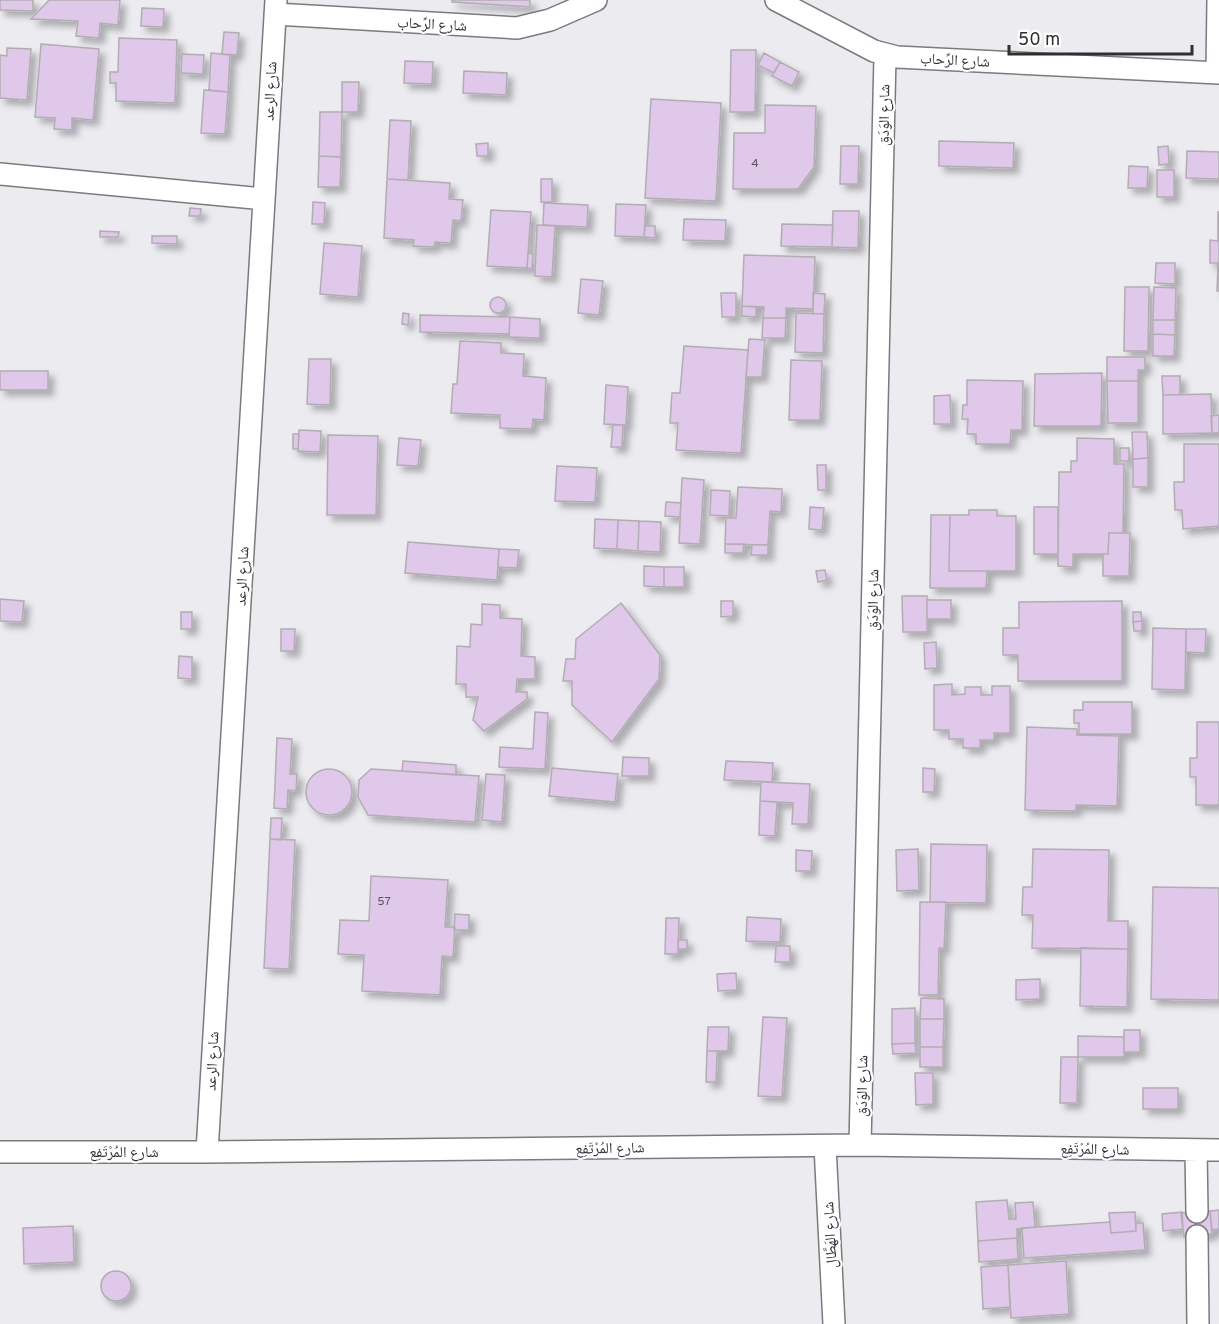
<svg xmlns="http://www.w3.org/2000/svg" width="1219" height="1324" font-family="Overpass,'Noto Naskh Arabic',sans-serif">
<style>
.building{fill:#e0c8ea;stroke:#b1adb2;stroke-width:1.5;filter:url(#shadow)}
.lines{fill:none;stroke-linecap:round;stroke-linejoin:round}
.minor-casing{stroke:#7b7a7f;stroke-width:24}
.minor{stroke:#fff;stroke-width:21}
.labels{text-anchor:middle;stroke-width:4.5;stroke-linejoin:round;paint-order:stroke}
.number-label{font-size:12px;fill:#5b555f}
.street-label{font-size:15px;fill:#2f2f31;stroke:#fff}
</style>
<defs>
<filter id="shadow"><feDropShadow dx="5.5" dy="5.5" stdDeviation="3" flood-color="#0004"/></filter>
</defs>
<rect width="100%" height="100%" fill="#ebebf0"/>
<path class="building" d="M0,0H33V11L0,10Z
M49,0H120L118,25L100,23L99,38L76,36L78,21L31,19Z
M452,0H530V7L452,2Z
M142,8L164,9L163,27L141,26Z
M224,32L239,33L237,55L222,54Z
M119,38L177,40L175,103L116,101V83H110V72H118Z
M41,44L99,49L93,120L72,118V130L54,129L55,118L35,117Z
M7,48L31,49L27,100L0,98V55L7,56Z
M731,50H756L755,112H730Z
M211,53L230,55L228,92L209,90Z
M764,53L780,62L774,73L758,65Z
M182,54L204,55L203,74L181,73Z
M405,61L433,62L432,84L404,83Z
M780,62L799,72L792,86L772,76Z
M464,71L507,73L506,95L463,93Z
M342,82H359L358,112H342Z
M204,90L228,92L225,134L201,133Z
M651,99L721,103L716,201L645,198Z
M765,105L816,106L814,167L798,189H733L734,133H765Z
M320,112H342L341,157L319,156Z
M390,120L411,121L408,180L387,179Z
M939,141L1014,143L1013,168L939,166Z
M488,143V156H477L476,144Z
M841,146H859L858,184H840Z
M1168,146L1169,164L1159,165L1158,147Z
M1187,151L1219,152V179L1186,178Z
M319,156L341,157L340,187H318Z
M1129,166L1148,167L1147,188H1128Z
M1157,170H1174V197H1157Z
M387,179L450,183L449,199L463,200L461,221L453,220L451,243L435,242L434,247L413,246L414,240L384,238Z
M541,179H552V202H541Z
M313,202L325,203L324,224H312Z
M544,203L588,205L587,227L543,225Z
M616,204L646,205L644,237L615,236Z
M190,208L201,209L200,216H189Z
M491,210L531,212L527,268L487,266Z
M833,211H859L858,248L832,247Z
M1218,212H1219V291H1217L1218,263H1210V240L1218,241Z
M684,219L726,220L725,241L683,240Z
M782,224L833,225L832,247L781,246Z
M537,225L555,226L552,277L535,276Z
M645,226H655V238L644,237Z
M100,231L119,232L118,237H100Z
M152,236H177V244L152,243Z
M324,243L362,246L358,297L320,294Z
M528,253L533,254L532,269L527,268Z
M744,255L815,257L813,309L786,308V318H763L764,307L742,306Z
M1156,263H1175V284L1155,283Z
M581,279L603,281L599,315L578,313Z
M1125,287H1149L1148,351H1124Z
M1154,287L1176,288L1175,320H1153Z
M721,293H736V317H722Z
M813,293L825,294L824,314H813Z
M490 305a8 8 0 1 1 16 0a8 8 0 1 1-16 0Z
M742,306L756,307V317L742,316Z
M403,313L409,314L408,325L402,324Z
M796,313L824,314L823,353L795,352Z
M420,315L510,317L509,334L420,332Z
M510,317L540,319V338L509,337Z
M763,318H786L785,338H762Z
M1153,320H1175V335L1153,334Z
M1153,334L1175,335L1174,356H1153Z
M749,339L765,340L762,377H746Z
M460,341L501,343V353L524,354L523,376L546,378L544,420L533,419L532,429L500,428V415L451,413L453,384H457Z
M684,346L748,350L741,453L676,450L678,423H670L672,393H680Z
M1107,357H1145V370H1138V381H1107Z
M309,359H331L330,405L307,404Z
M791,360L822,361L820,420H789Z
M0,371H48V390H0Z
M1102,373L1101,426H1034L1035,374Z
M1162,376H1180V395H1163Z
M967,380L1023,381L1022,430H1011L1010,444H976V434H967L968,419H962L963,405H967Z
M1107,381H1138V423H1108Z
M606,385L628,387L626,425L604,424Z
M1211,394L1212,433L1163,434V395Z
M950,395L951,424H934V396Z
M1219,415V433H1212L1211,416Z
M613,425H623L622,447H611Z
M299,430L321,431L320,452L298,451Z
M1132,432H1147L1148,458L1133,459Z
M293,434H299L298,449H293Z
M328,435L378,436L376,515H327Z
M399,438L421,440L418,466L397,465Z
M1077,438L1114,439V464H1124L1123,533H1109L1108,554H1073V567L1058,566L1059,472H1071V461H1077Z
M1184,444H1219V526L1183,529L1182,510H1175L1174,482H1184Z
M1120,448H1129V461H1120Z
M1148,458V487H1133V459Z
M817,465H826V490H818Z
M557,466L597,468L595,502L555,501Z
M682,478L704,480L700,544L679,543Z
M738,487L782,489L781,512L770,511L768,545L725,544L726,518H736Z
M711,490L730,491L729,516L710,515Z
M666,502L681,503L680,517L665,516Z
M810,507L824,508L822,530L809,529Z
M1034,507H1058V554H1034Z
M969,510H997V516H1016V571H949L950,515H969Z
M931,515H950L949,571H987L986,588H930Z
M595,519L618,520L617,549L594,548Z
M618,520L639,521L638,551L617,549Z
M639,521L661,522L660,552L638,551Z
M1109,533H1130L1129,576H1103V554H1108Z
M408,542L499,549L497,580L405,573Z
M725,544H744L743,553H725Z
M752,545H768V555H751Z
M499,549L519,550L517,568L498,567Z
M644,566L664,567V587L644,586Z
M664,567H684V587H664Z
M825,570L827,580L818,582L816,571Z
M902,596H927V632H903Z
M0,599L24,601L22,622L0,621Z
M927,600H951V619H927Z
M721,601H733V616L721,617Z
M1122,601V681H1018V655H1003V628H1019V602Z
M621,603L660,655L659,679L612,742L572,705V681H563L566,659H575L576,639Z
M482,604L500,605V618L522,619L521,656L535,657V679H517L516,692H527V699L484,731L473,720L478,697H466V684H456L457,646L470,647L471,624L482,625Z
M181,612H192V629H181Z
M1133,612H1141L1142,621L1133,622Z
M1142,621V631H1134L1133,622Z
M1153,628L1186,629L1185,690L1152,689Z
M281,629H295L294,651H281Z
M1186,629H1206L1205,653L1186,652Z
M936,642L937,668L925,669L924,643Z
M179,656L192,657V679L178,678Z
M952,684V695L965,694V687H981V695H992V686H1010V733H994V740H980V748H963V739H949V730H934V685Z
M1083,702H1132V734H1079V723H1074V710H1083Z
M535,712L548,713L545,769L499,767L500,747L533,749Z
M1197,722H1219V805H1196V777H1190V758H1197Z
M1027,727L1077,729V735L1119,736L1117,806L1076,805V811L1025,810Z
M277,738L292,739L290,774H297L296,791L288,790L287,809L274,808Z
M623,757L649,758V776H622Z
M403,761L456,765V775L402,771Z
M726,761L773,763L772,782L724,780Z
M552,768L618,774L615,802L549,796Z
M923,768L935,769L934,792H923Z
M371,769L479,776L475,822L368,815L358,797L359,780Z
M306 792a23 23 0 1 1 46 0a23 23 0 1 1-46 0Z
M486,774L505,775L502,822L482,820Z
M761,782L810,784L808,824H792L793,803L760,801Z
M760,801L777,802L775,836L759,835Z
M271,818H282L281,840L270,839Z
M270,839L295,840L289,969L264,968Z
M931,844L987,845L986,903L930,902Z
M918,849L919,890L897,891L896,850Z
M1033,849L1109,850L1108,921H1128V949L1032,948L1033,915H1022L1023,887H1032Z
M796,850L812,851L811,871H796Z
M371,876L448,880L445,927H455L453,957L442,956L440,995L362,991L364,955L338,954L340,920L369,921Z
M1153,887L1219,888V1000L1151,999Z
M920,902H946L944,949L939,948L938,995H919Z
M455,914L469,915V930H454Z
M747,917L781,919L780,942L746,941Z
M666,918H679L678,954H665Z
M678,940H687V949H678Z
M776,946H790V962H775Z
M1081,948L1128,949L1127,1007L1080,1006Z
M736,973L737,990L718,991L717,974Z
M1040,979V999L1016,1000V980Z
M921,998L944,999V1019H920Z
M915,1008V1043L892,1044V1009Z
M763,1017L787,1018L782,1097L758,1096Z
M920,1019H944L943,1047H920Z
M708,1027H729L728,1051H707Z
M1124,1030H1140V1052H1124Z
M1078,1036L1124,1037V1057H1078Z
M915,1043L916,1053L893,1054L892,1044Z
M920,1047H943V1067H920Z
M707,1051H717L716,1082H706Z
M1061,1057H1078L1077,1103H1060Z
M915,1073H933V1104L916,1105Z
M1143,1088H1178V1109H1143Z
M1007,1200L1009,1219H1016L1015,1203L1033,1202L1035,1227L1017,1229V1238L978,1241L976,1202Z
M1219,1210V1229L1212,1230L1210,1211Z
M1210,1211L1212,1234L1184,1237L1181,1213Z
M1135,1212L1136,1231L1111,1233L1109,1213Z
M1182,1212L1183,1229L1163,1231L1162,1214Z
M1110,1222L1111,1233L1136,1231V1223H1143L1145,1250L1024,1258L1022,1228Z
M73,1226L74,1262L24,1264L23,1228Z
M1017,1238L1018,1259L979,1262L978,1241Z
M1066,1261L1069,1314L1011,1318L1008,1265Z
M1008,1265L1010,1307L983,1309L981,1267Z
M101 1286a15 15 0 1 1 30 0a15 15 0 1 1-30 0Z"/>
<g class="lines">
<g class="minor-casing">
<path id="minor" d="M776,0L874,51L897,57L1219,73
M275,14L517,28L550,20L596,0
M1217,73L1218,0
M0,174L264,199
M860,1145L885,56
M825,1146L834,1324
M1196,1150L1197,1212
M0,1152H207L860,1145L1219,1150
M207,1152L276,0
M1197,1236L1198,1324"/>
</g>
<use href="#minor" class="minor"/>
</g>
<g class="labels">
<g class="number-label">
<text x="755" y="167">4</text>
<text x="384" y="905">57</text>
</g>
<g class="street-label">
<text transform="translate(432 24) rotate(3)" y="5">شارع الرِّحاب</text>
<text transform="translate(955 60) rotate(3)" y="5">شارع الرِّحاب</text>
<text transform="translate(270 91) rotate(-87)" y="5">شارع الرعد</text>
<text transform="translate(884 115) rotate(-89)" y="5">شارع الوَدَق</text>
<text transform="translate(242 576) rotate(-87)" y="5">شارع الرعد</text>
<text transform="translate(873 600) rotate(-89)" y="5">شارع الوَدَق</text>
<text transform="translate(212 1061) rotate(-87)" y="5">شارع الرعد</text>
<text transform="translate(862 1086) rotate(-89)" y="5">شارع الوَدَق</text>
<text transform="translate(610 1148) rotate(-1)" y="5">شارع المُرْتَفِع</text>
<text transform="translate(1095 1149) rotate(1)" y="5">شارع المُرْتَفِع</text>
<text x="124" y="1157">شارع المُرْتَفِع</text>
<text transform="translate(830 1235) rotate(-93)" y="5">شارع الهَطَّال</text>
</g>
</g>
<path d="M1009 45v9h183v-9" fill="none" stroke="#2f2f31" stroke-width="3"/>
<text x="1018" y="45" font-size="18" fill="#2f2f31" stroke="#ffffff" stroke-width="4.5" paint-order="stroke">50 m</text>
</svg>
